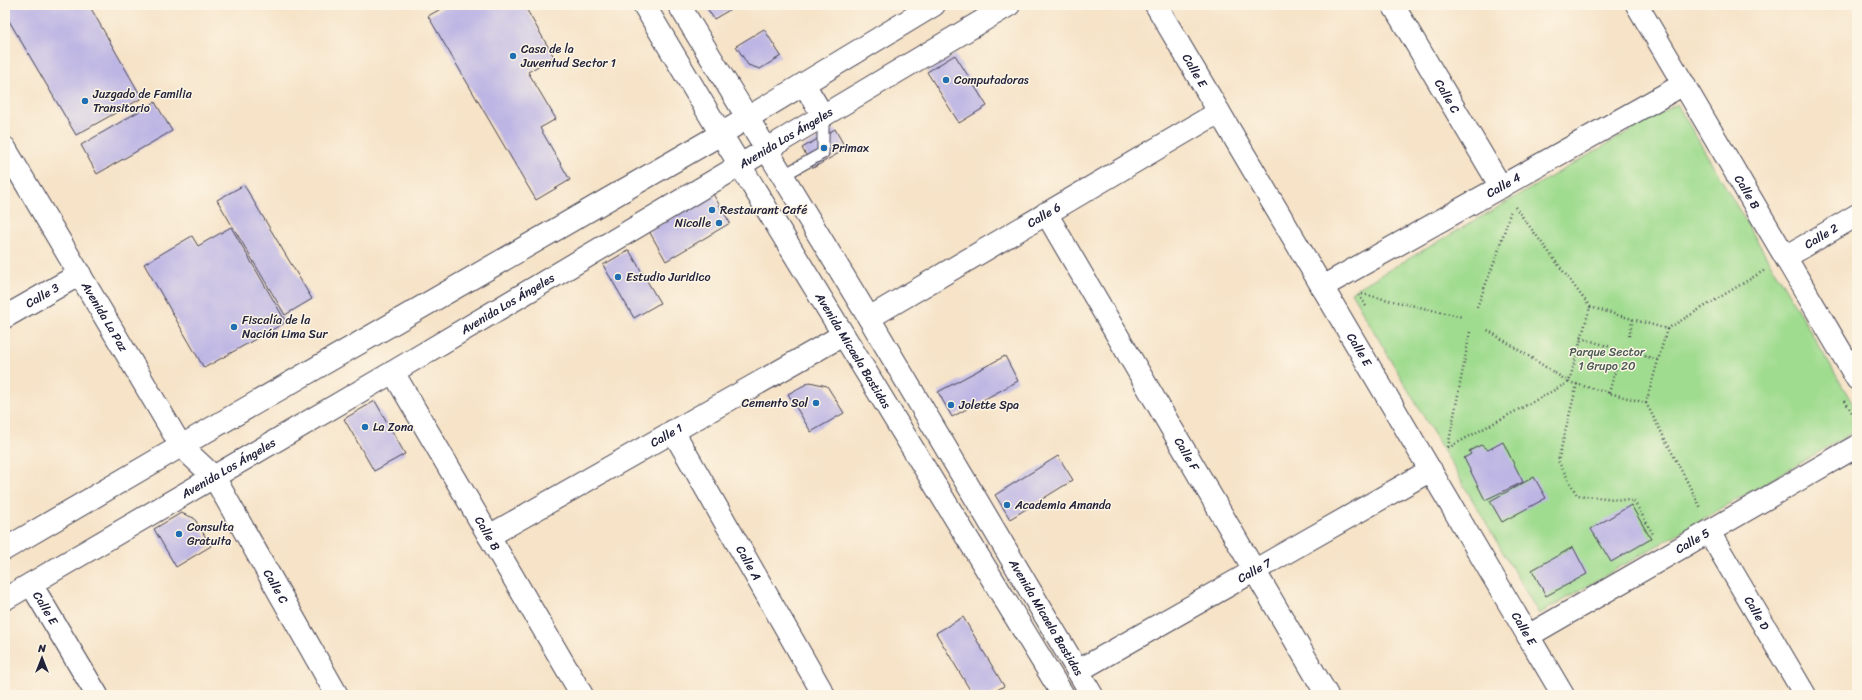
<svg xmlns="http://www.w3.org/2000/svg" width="1862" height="700" font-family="Sriracha,sans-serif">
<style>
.green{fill:#a0dc90;stroke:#617f66}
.building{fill:#bdb6e4}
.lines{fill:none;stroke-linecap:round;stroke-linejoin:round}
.service-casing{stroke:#423f50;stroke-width:13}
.minor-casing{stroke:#423f50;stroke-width:24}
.tertiary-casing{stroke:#423f50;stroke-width:24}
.path{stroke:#423f50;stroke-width:2.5;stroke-dasharray:1 3;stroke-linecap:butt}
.service{stroke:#fff;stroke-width:11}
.minor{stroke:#fff;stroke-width:22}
.tertiary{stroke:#fff;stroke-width:22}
.poi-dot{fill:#1f6fb2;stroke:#fcf5e5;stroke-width:1.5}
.labels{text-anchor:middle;stroke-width:3;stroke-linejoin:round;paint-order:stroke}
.poi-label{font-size:12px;fill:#22223b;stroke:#fcf5e5;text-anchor:start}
.street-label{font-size:12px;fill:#22223b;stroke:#fcf5e5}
.park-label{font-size:12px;fill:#485a54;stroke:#fcf5e5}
</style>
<rect width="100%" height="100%" fill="#fcf5e5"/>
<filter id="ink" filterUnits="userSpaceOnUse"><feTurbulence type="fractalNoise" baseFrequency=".025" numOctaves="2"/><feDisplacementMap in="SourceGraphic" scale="8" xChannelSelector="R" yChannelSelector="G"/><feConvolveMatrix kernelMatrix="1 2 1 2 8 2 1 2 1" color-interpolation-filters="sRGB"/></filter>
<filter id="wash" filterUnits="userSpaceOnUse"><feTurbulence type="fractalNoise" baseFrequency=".012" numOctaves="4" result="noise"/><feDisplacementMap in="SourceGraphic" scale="16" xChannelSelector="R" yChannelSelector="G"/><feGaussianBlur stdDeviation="0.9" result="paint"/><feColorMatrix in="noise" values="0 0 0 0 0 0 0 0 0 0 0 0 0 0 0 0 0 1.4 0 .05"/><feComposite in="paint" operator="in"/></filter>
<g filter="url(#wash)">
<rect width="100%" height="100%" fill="#f6e3c8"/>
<path class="green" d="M1677,104L1857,411V430L1539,614L1351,292Z"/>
<g id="blocks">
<path class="building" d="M5,5H89L142,98L76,135L5,14Z
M448,5H524L554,57L528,72L556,119L540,128L570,180L536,200L428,16Z
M705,5H738L714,19Z
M764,29L781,56L760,69L748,65L736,46Z
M955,55L987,106L959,123L927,72Z
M155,102L172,131L97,174L81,145Z
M835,129L846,149L813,168L802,148Z
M244,185L312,299L285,315L217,200Z
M713,194L730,223L666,261L649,231Z
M231,227L286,322L204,368L144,264L192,236L198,246Z
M629,250L660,303L634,318L603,265Z
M1005,356L1018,381L952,417L938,392Z
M810,382L827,386L844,413L811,432L788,394Z
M375,401L405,454L374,471L344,419Z
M1503,442L1523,482L1485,500L1464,458L1471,454L1469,451L1481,445L1488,450Z
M1058,456L1073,480L1010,519L995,495Z
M1534,477L1546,498L1502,522L1490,501Z
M1631,505L1651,539L1611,562L1591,529Z
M181,513L194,518L211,546L176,567L154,529Z
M1573,547L1587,574L1546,596L1532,570Z
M963,617L1004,686L989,695H973L936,633Z"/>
</g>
</g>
<g filter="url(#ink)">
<use href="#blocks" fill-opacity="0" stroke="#423f50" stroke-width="1"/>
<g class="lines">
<g class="service-casing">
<path id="service" d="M782,176L823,153V116"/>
</g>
<g class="minor-casing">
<g id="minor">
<path id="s1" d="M1156,5L1563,695"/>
<path id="s2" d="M1393,5L1501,187"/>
<path id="s3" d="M1637,5L1857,379"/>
<path id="s4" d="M5,148L181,446L214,477L337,695"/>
<path id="s5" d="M1046,213L1327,695"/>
<path id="s6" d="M1786,257L1857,215"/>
<path id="s7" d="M1322,287L1684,84"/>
<path id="s8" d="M5,317L80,274"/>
<path id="s9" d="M869,318L1219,112"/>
<path id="s10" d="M393,372L582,695"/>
<path id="s11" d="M673,431L824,695"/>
<path id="s12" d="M1709,532L1805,695"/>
<path id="s13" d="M489,536L843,335"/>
<path id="s14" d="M31,584L97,695"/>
<path id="s15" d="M1528,636L1857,446"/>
<path id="s16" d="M1078,671L1431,470"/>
</g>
</g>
<g class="tertiary-casing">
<g id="tertiary">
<path id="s17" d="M644,5L721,134L1063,695"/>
<path id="s18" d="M679,5L869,318L1092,695"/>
<path d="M804,84L823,116"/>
<path d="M5,549L181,446L721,134L934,5"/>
<path id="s19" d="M5,599L393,372L1009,5"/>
</g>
</g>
<path class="path" d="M1515,207L1590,307
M1362,294L1463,317
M1359,295L1366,306
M1477,307L1497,255L1511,210
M1667,329L1765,270
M1629,336L1633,319
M1581,338L1611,347
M1641,355L1658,360
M1577,384L1558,461L1577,495L1634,501L1653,534
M1609,393L1617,364
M1845,401L1857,421
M1646,403L1701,508
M1448,447L1470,332
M1448,448L1569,382L1590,307L1667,329L1646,403L1569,382L1486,329"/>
<use href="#service" class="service"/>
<use href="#minor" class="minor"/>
<use href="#tertiary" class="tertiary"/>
</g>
</g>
<g class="poi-dot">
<circle cx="513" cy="56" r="4"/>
<circle cx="946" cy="80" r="4"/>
<circle cx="85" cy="101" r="4"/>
<circle cx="824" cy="148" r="4"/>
<circle cx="712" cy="210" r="4"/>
<circle cx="719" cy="223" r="4"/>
<circle cx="618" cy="277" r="4"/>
<circle cx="234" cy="327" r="4"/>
<circle cx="816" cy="403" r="4"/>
<circle cx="951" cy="405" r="4"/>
<circle cx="365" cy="427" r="4"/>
<circle cx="1007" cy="505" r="4"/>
<circle cx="179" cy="534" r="4"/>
</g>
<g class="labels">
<g class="poi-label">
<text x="521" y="53">Casa de la<tspan x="521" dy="14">Juventud Sector 1</tspan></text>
<text x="954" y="84">Computadoras</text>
<text x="93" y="98">Juzgado de Familia<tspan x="93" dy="14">Transitorio</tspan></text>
<text x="832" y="152">Primax</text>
<text x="720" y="214">Restaurant Café</text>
<text x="711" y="227" text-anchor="end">Nicolle</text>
<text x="626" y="281">Estudio Juridico</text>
<text x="242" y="324">Fiscalía de la<tspan x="242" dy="14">Nación Lima Sur</tspan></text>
<text x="808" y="407" text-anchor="end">Cemento Sol</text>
<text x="959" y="409">Jolette Spa</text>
<text x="373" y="431">La Zona</text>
<text x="1015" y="509">Academia Amanda</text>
<text x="187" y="531">Consulta<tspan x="187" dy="14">Gratuita</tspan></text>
</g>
<g class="street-label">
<text dy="4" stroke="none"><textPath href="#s1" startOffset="76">Calle E</textPath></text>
<text dy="4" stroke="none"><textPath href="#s2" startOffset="106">Calle C</textPath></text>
<text dy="4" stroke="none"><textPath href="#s19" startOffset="907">Avenida Los Ángeles</textPath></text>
<text dy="4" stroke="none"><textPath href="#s7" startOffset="208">Calle 4</textPath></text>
<text dy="4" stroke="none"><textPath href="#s3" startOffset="217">Calle B</textPath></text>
<text dy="4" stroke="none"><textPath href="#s9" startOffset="203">Calle 6</textPath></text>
<text dy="4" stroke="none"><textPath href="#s6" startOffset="41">Calle 2</textPath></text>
<text dy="4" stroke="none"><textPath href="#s8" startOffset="43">Calle 3</textPath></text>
<text dy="4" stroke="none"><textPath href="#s19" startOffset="583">Avenida Los Ángeles</textPath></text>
<text dy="4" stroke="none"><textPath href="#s4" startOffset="196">Avenida La Paz</textPath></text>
<text dy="4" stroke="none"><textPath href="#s17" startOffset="404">Avenida Micaela Bastidas</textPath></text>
<text dy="4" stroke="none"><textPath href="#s1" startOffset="400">Calle E</textPath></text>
<text dy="4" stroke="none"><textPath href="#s13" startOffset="204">Calle 1</textPath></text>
<text dy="4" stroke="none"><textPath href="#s5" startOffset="279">Calle F</textPath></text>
<text dy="4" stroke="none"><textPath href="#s19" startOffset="259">Avenida Los Ángeles</textPath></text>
<text dy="4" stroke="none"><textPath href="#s10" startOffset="187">Calle B</textPath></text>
<text dy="4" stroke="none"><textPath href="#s15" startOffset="190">Calle 5</textPath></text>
<text dy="4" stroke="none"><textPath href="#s11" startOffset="152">Calle A</textPath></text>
<text dy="4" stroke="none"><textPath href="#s16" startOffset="203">Calle 7</textPath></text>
<text dy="4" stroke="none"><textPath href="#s4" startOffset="517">Calle C</textPath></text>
<text dy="4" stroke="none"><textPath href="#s14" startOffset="28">Calle E</textPath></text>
<text dy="4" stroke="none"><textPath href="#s12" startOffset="94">Calle D</textPath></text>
<text dy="4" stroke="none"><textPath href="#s18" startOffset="714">Avenida Micaela Bastidas</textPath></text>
<text dy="4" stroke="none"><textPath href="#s1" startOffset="724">Calle E</textPath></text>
</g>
<g class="park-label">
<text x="1607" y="356">Parque Sector<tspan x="1607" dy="14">1 Grupo 20</tspan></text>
</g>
</g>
<rect width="1862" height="700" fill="none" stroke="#fcf5e5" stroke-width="20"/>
<g transform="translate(42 658)" stroke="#fcf5e5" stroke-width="3" paint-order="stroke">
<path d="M0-3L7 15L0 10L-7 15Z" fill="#22223b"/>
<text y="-6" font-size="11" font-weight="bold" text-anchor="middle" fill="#22223b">N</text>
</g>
</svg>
